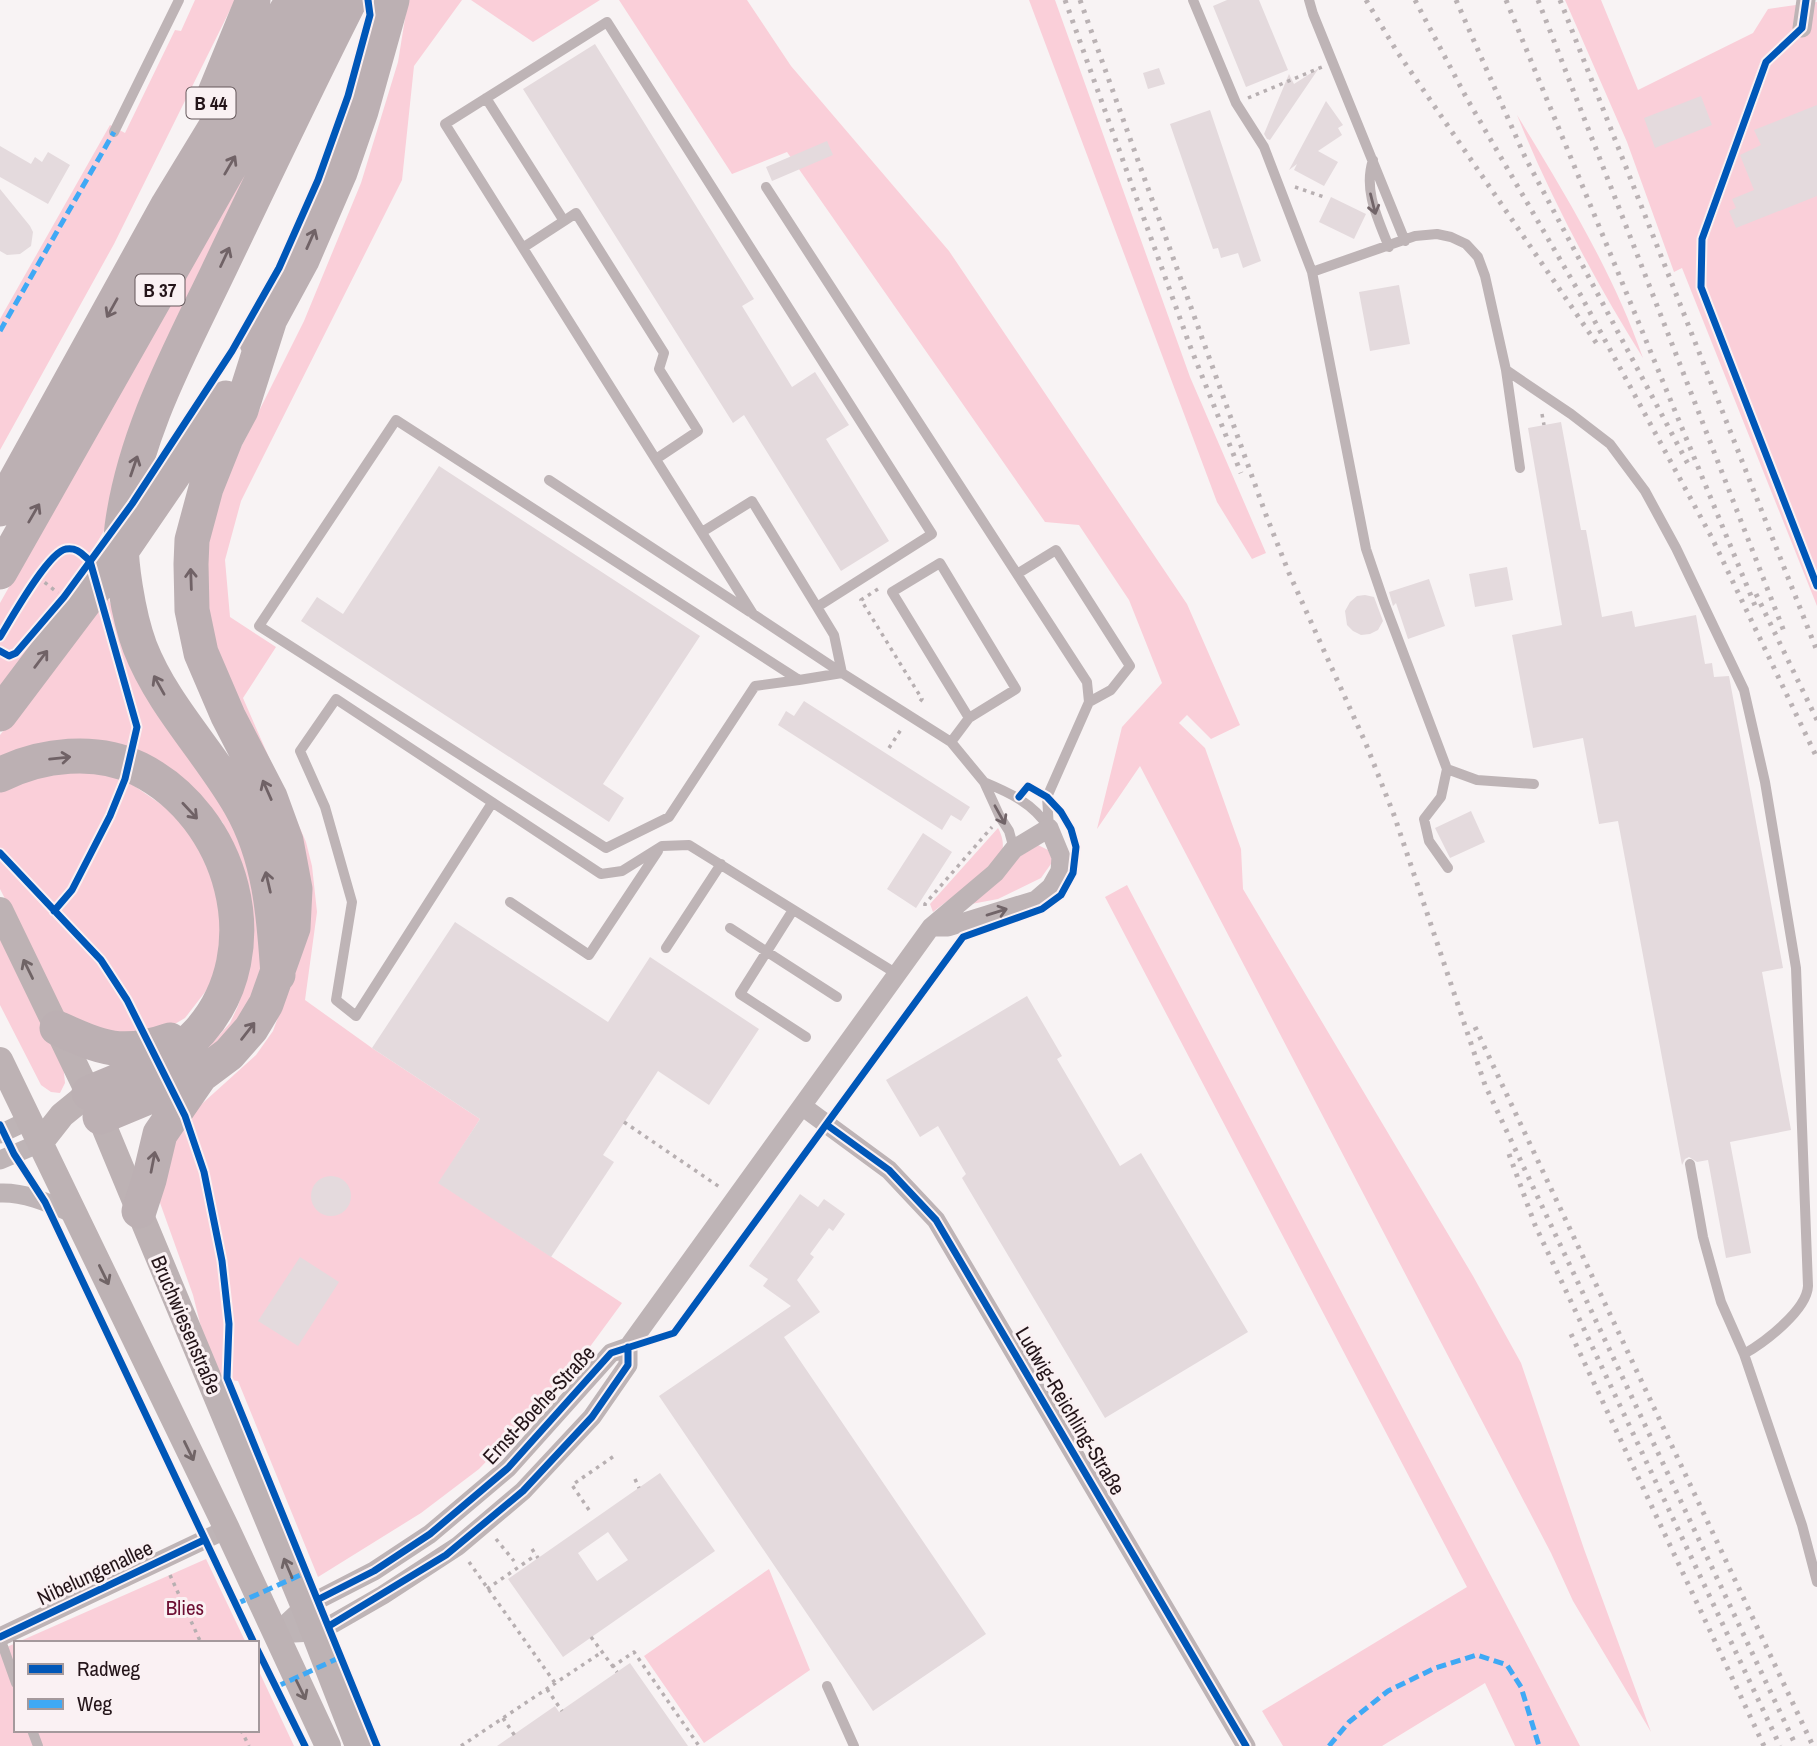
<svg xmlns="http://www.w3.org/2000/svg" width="1817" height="1746" font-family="'Archivo Narrow',sans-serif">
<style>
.green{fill:#facfd9}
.building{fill:#e4dadd;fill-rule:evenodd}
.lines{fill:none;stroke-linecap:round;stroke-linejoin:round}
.path{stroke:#b7afb1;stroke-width:3.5;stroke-dasharray:3.5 5;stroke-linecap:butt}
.lane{stroke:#beb4b6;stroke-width:10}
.street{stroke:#beb4b6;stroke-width:19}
.secondary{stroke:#bdb2b4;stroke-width:26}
.highway{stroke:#bcb0b3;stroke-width:35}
.rail{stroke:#bab2b4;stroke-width:5;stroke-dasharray:3.5 7;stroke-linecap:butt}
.quiet{stroke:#3fa9f5;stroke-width:5;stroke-dasharray:10 5;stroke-linecap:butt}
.cycleway-casing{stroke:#faf1f3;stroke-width:11}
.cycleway{stroke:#0057b8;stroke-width:7}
.oneway{stroke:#706266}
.oneway2{stroke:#716468}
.oneway3{stroke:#706466}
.labels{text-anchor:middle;stroke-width:6;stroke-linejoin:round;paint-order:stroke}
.shield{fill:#faf1f3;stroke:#64575a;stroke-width:2}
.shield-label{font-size:19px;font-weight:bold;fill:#241519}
.street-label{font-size:21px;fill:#241519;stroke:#faf1f3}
.park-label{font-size:21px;fill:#6d0e33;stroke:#faf1f3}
</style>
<rect width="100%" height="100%" fill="#f8f3f4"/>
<path class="green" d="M195,0H235L114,244L0,450V319L110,125L125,133L175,30L181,31Z
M408,0H462L414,66L402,180L241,501L225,560L230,617L276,647L243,698L306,842L312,866L317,912L305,1000L372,1048L480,1119L439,1183L622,1303L570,1374L479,1469L421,1513L318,1577L238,1381L219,1379L204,1339L193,1295L159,1200L167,1147L194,1111L256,1055L273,1031L294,974L212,645L203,564L223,483L304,321L361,183L398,62Z
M471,0H600L533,42Z
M619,0H747L791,66L949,251L1187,604L1240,725L1211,739L1187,715L1179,723L1205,748L1241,849L1243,889L1473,1276L1521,1363L1584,1549L1651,1732L1573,1601L1551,1553L1140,766L1097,829L1122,727L1162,683L1129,600L1079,525L1045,522L787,152L732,174Z
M1029,0H1055L1190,377L1266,553L1252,559L1217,502Z
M1565,0H1601L1638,90L1753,33L1768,9L1817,2V606L1682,268L1674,272L1627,142Z
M307,57L105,529L43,633L0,690V603Z
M1517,115C1564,192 1613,272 1643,358C1595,281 1551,199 1517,115Z
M108,598L140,664L235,818L264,914L259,983L247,1014L187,1071L230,1023L238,1006L251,963L247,897L223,823L201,797L161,763L0,760V735Z
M53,770L114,772L197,829L227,911L212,983L185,1018L158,1034L137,1040L65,1016L0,889V789Z
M998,828C1002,835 1005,846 1001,854C991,873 950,898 933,912L930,904Z
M1038,845L1048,850L1053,861L1041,878L998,899L966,905L1014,860Z
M1127,885L1532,1654L1580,1746H1515L1485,1683L1382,1746H1283L1262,1711L1467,1587L1105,897Z
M0,938L63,1063L65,1083L60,1093L51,1092L41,1085L0,1005Z
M206,1559L246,1643H16V1730H257V1667L294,1746H0V1650Z
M769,1569L810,1670L704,1743L644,1656Z"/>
<path class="building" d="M1227,0H1259L1288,70L1246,87L1213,6Z
M595,44L754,299L742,306L792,387L815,372L849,425L826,439L889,541L841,571L744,415L733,423L523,89Z
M1159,68L1165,84L1148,89L1143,73Z
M1319,68L1270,140L1267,139L1264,134L1289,74L1294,84Z
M1701,96L1712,125L1655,148L1644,118Z
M1326,101L1343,125L1338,128L1342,135L1318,151L1338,162L1324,186L1294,170L1297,164L1289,170Z
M1817,105V196L1736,228L1729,211L1736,208L1732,199L1754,190L1740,155L1761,145L1754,130Z
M1210,110L1261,261L1243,268L1238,253L1221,258L1218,248L1213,249L1170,124Z
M827,141L833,155L772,181L766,167Z
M0,146L31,164L35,157L42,162L48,152L70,165L48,204L0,177Z
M0,189L30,226L33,232L31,246L20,254L7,255L0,251Z
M1331,197L1366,214L1354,239L1319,222Z
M1399,285L1410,344L1370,351L1359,292Z
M1561,422L1581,530H1586L1602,617L1632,611L1635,627L1696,615L1705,664L1712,663L1714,677L1729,676L1783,968L1762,972L1791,1130L1730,1142L1751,1253L1726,1258L1708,1160L1697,1162L1689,1157L1685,1159L1682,1165L1618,821L1599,824L1583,738L1533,748L1512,635L1562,625L1528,428Z
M439,466L700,636L603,784L624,798L609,822L301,621L317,597L343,614Z
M1507,567L1513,600L1475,607L1469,574Z
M1429,579L1445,626L1408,639L1396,603L1393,606L1389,592Z
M1365,595L1374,597L1383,621L1378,630L1370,634L1361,635L1353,631L1347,625L1345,611L1350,602L1357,596Z
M804,701L970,807L961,821L951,815L942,830L778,725L786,711L794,716Z
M1471,811L1485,842L1450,858L1435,828Z
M923,833L952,852L916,908L887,889Z
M455,922L608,1022L650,957L759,1029L709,1105L658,1071L603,1155L614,1162L551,1257L438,1183L480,1119L372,1048Z
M1027,996L1062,1056L1057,1059L1120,1166L1141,1153L1248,1332L1105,1418L962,1178L966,1174L938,1126L920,1137L886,1080Z
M311 1196a20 20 0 1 1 40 0a20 20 0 1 1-40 0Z
M800,1194L818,1207L824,1199L845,1214L833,1231L829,1228L810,1254L814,1257L797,1280L820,1312L784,1337L986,1634L873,1711L659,1396L791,1306L763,1286L768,1279L749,1266Z
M300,1257L339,1282L298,1346L258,1321Z
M660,1473L715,1551L563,1657L508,1579ZM608,1532L628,1560L597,1581L578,1553Z
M630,1663L688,1746H497L555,1706L559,1712Z"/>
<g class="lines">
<path class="path" d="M1248,98L1322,67
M1295,187L1324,197
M1542,414L1544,425
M38,577L58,593
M878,589L861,600L922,699L918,704
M889,748L902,728
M925,906V904L992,827
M624,1122L721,1188
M635,1479L639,1488
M589,1510L572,1485L617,1454
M496,1539L514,1561
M532,1549L538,1558
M469,1562L555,1683
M170,1575L201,1643
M487,1589L536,1555
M591,1637L617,1672
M612,1667L634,1652L699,1746
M547,1689L562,1711
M503,1718L517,1739
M241,1730L249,1746
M461,1746L602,1652"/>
<path class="lane" d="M1193,0L1236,103L1264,147L1312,272L1366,549L1384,602L1447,769L1441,797L1424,819L1429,841L1448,868
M1309,0L1313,14L1405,241
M486,98L564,221L576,213L664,353L659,369L698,431L656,459
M114,132L179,0
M1373,160C1363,190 1378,219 1389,247
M766,187L1087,682L1089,702L1047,797L1049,828
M524,247L564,221
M1312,272L1415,236L1437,234L1451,237L1466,244L1478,257L1485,276L1506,370L1520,468
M1701,287L1702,239L1766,62L1802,28
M1506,370L1571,414L1610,444L1645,491L1676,548L1744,690L1765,782L1796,968L1808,1286C1807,1310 1765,1342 1744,1354
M549,480L750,612
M702,532L752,501L817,607
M1017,574L1056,550L1130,666L1111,690L1089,702
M842,673L753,614L445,124L607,22L932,534L817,607L834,635L842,673L951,742L984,782L1000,817L1009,831L1014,849
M799,680L755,686L669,817L606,848L259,626L396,420L799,680L842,673
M951,742L969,718L1016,689L940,563L892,592L969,718
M1447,769L1477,780L1534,784
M984,782C1010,793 1033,803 1049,828
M492,803L356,1016L336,1000L352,902L325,807L300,751L336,699L601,874L622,871L662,846L689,845L897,974
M510,902L589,955L658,851
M793,910L740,994L806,1037
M730,928L837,997
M666,948L721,864
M1690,1164L1703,1237L1721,1302L1744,1354L1802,1525L1817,1582
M0,1638L16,1683
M827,1686L854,1746
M32,1730L38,1746"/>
<path class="street" d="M1802,28L1806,0
M802,1106L889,1170L936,1220L1246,1746
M0,1134L29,1120
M0,1160L40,1143
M0,1193C26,1192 51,1204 74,1214
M275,1634L304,1607L374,1571L430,1534L508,1468L611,1353L628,1347L931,927L995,873L1014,849L1049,828L1061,857L1060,871L1051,887L1036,900L948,927H931
M275,1634L313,1632L329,1626L383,1595L458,1546L523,1491L592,1417L628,1365V1347
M0,1637L227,1529"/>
<path class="secondary" d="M0,910L100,1117L304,1607L358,1746
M0,1060L227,1529L328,1746
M40,1143L62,1115L89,1093"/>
<path class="highway" d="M210,105L253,0
M257,343L302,260L340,172L361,111L392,0
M0,509L168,205L293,0
M0,572L248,134L321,12
M0,714L104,576L226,398
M0,775C41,754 97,748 139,769C233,816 271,950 200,1031C172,1063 127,1076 89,1093
M278,975C274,915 270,857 240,805C209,751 163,706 140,647C129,618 118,557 122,527C134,436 178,355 217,274C261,182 304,91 350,0
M57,1028C102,1048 121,1057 170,1040
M100,1117L201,1075L229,1054L251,1029L266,1004L293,928L295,889L286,841L270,797L228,716L201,653L192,610L191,564L192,540L206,488L226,438L241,410L269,322
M139,1211L149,1180L160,1134L200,1076"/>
<path class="rail" d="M1065,0L1190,346L1241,473
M1080,0L1266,515L1289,573L1366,744L1394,815L1485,1085L1796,1746
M1366,0L1396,50L1597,344
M1415,0L1466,97L1580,294L1712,538L1817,758
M1456,0L1525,157L1688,464
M1506,0L1756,608
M1538,0L1785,634
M1560,0L1817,651
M1756,594L1817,720
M1475,1027L1813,1746
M1509,1154L1535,1225L1780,1746
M1571,1334L1764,1746"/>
<path class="quiet" d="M0,331L114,132
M236,1604L307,1572
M276,1687L343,1656
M1329,1746L1349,1722L1388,1691L1435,1668L1477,1655L1507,1665L1521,1687L1539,1746"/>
<g class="cycleway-casing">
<path id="cycleway" d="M1806,0L1802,28L1766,62L1702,239L1701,287L1817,586
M0,637C11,619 48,552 66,549C77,547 82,554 90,561L137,727L125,779L110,816L72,890L54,911
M0,651L9,656L16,653L64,597L132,504L232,351L279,268L318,180L348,96L370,15L368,0
M0,853L101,960L127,1000L185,1116L204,1172L222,1261L229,1324L227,1378L377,1746
M0,1125L14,1154L45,1202L254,1643
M827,1125L889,1170L936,1220L1246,1746
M319,1599L374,1571L430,1534L508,1468L611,1353L674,1333L963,937L1042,909L1061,895L1073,873L1076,847L1071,829L1061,812L1047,797L1028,786L1019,797
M329,1626L446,1555L523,1491L592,1417L628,1365V1347
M0,1637L204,1540
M257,1649L305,1746"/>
</g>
<use href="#cycleway" class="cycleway"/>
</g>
<defs><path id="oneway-shaft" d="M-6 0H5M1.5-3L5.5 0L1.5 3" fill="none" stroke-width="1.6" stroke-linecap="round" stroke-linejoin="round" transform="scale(1.75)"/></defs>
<g class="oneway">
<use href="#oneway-shaft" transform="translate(230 165) rotate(-60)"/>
<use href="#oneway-shaft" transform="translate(311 239) rotate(-66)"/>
<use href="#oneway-shaft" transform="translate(225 257) rotate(-65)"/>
<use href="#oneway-shaft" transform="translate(112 308) rotate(119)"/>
<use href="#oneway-shaft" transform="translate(134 466) rotate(-71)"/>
<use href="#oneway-shaft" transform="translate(34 513) rotate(-60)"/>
<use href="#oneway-shaft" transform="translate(191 579) rotate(-92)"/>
<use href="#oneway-shaft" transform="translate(41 659) rotate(-53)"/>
<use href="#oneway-shaft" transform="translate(159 685) rotate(-119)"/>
<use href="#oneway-shaft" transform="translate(60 758) rotate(-6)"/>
<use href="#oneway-shaft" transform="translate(267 790) rotate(-114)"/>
<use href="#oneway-shaft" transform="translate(190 811) rotate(47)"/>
<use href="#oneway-shaft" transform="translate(268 882) rotate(-103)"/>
<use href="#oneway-shaft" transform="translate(248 1031) rotate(-52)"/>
<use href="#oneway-shaft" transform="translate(153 1162) rotate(-79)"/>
</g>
<g class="oneway2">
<use href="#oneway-shaft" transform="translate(1373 204) rotate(76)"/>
<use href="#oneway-shaft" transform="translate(1000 815) rotate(61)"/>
<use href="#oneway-shaft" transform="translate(997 912) rotate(-17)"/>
</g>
<g class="oneway3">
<use href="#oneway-shaft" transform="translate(28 969) rotate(-116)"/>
<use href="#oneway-shaft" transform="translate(104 1275) rotate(64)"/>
<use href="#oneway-shaft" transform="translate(189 1451) rotate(64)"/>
<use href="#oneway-shaft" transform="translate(288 1568) rotate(-113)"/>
<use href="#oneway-shaft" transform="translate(301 1690) rotate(64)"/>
</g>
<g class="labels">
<g class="shield">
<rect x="186.5" y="87.5" width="49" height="31" rx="5"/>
<rect x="135.5" y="274.5" width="49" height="31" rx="5"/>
</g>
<g class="shield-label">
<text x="211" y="110">B 44</text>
<text x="160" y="297">B 37</text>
</g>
<g class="street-label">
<text transform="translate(186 1325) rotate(67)" y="7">Bruchwiesenstraße</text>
<text transform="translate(539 1405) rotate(-47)" y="7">Ernst-Boehe-Straße</text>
<text transform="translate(1070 1411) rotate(59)" y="7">Ludwig-Reichling-Straße</text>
<text transform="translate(95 1573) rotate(-25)" y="7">Nibelungenallee</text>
</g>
<g class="park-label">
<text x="185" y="1615">Blies</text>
</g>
</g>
<rect x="14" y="1641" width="245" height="91" fill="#faf1f3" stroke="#a4999c" stroke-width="2"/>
<rect x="28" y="1664" width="35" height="10" fill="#0057b8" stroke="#a4999c" stroke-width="2"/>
<text x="77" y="1676" font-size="21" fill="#241519">Radweg</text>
<rect x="28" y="1699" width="35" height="10" fill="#3fa9f5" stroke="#a4999c" stroke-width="2"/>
<text x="77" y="1711" font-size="21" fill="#241519">Weg</text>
</svg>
